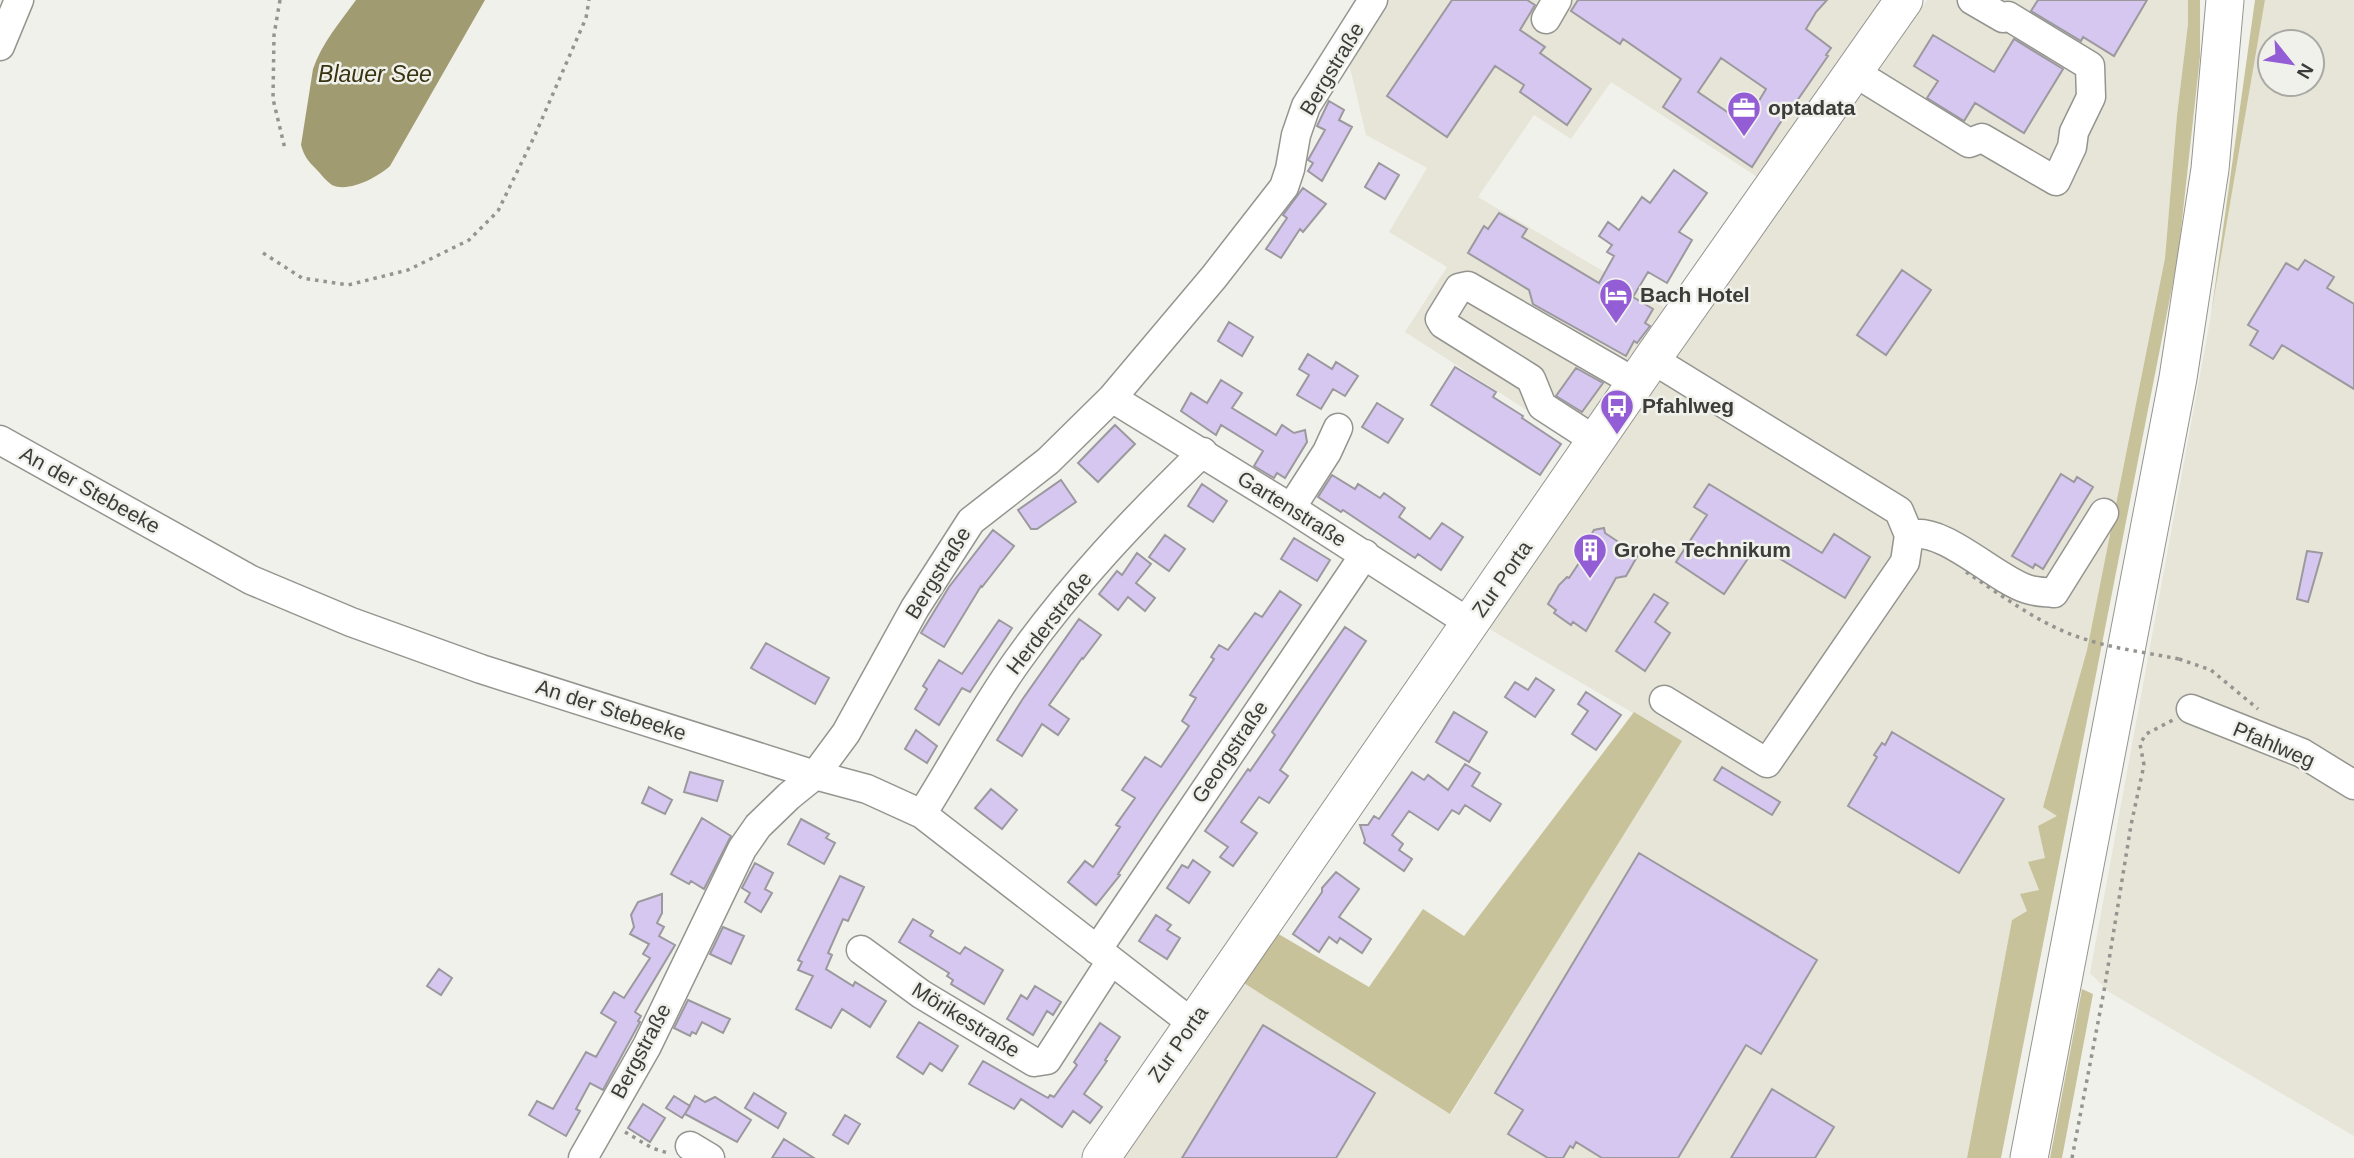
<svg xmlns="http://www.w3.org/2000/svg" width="2354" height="1158" font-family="Arial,sans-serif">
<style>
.built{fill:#e7e5d8;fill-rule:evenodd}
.green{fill:#c8c29a}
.water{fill:#a19b71}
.building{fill:#d6c7f0;stroke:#9b999e;stroke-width:2;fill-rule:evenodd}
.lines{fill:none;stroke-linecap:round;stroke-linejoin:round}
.minor-casing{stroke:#959590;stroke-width:31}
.major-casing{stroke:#959590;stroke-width:39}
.path{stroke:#949490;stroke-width:3.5;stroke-dasharray:3.5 5;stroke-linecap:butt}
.minor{stroke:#fff;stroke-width:28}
.major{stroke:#fff;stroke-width:37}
.path-bridge{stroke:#949490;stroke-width:3.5;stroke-dasharray:3.5 5;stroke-linecap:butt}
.labels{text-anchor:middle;stroke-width:5;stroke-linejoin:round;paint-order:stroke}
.street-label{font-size:21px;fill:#3c3c3a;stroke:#f1f1ec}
.poi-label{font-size:21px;font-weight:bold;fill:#3c3c3a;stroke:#f1f1ec;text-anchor:start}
.water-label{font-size:23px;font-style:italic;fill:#393310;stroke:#f1f1ec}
</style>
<rect width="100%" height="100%" fill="#f1f1ec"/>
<path class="built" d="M1363,0H1884L1762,180L1611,82L1571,139L1534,115L1478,197L1672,312L1581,445L1405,332L1447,267L1389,232L1427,168L1366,135L1342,34Z
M1927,0H2188V24L2177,115L2165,258L2087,650L2044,807L2058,815L2045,859L2029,862L2039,890L2027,911L2012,920L1967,1158H1116L1236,978L1451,1114L1681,741L1486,627Z
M2265,0H2354V1136L2109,992L2090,973L2211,315ZM2270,42H2312V84H2270Z"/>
<path class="green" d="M2188,0H2200V57L2178,257L2001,1158H1967L2012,920L2027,911L2020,894L2039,890L2028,862L2045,858L2038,826L2057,816L2043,807L2087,650L2165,258L2177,115L2188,24Z
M2255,0H2265L2211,315Z
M1634,712L1682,741L1450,1114L1236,978L1270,929L1369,987L1423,909L1464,936Z
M2082,989L2093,994L2062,1158H2050Z"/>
<path class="water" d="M356,0H485L390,166C378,177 349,193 332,185C326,181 321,174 316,169C308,161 304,156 301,145L313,69C322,43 340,22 356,0Z"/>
<path class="building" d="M1452,0H1527L1535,5L1520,30L1545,47L1540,53L1591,89L1567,125L1520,92L1524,85L1495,66L1447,137L1387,96Z
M1578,0H1827L1816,12L1806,29L1831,48L1826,55L1828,56L1792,108L1791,106L1752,167L1663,107L1681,79L1623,39L1620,44L1571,11ZM1721,58L1766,89L1745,124L1698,92Z
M2038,0H2147L2114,56L2083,37L2081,41L2031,11Z
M1933,35L1994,72L2014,39L2063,69L2024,133L1975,103L1964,121L1927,98L1938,81L1914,66Z
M1329,101L1344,110L1339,120L1352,127L1322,181L1308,171L1313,163L1308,160L1325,130L1317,126Z
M1379,163L1399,175L1385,199L1365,187Z
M1674,170L1707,193L1679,232L1692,240L1667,283L1648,272L1633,297L1653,309L1645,323L1650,326L1637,343L1634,341L1626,356L1533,304L1529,290L1468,253L1484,226L1488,229L1499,213L1527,229L1522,237L1599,283L1614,256L1607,252L1612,245L1599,236L1608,222L1619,230L1642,197L1650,203Z
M1303,188L1326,204L1303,232L1300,229L1281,258L1266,249L1287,218L1283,215Z
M2305,260L2334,277L2327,288L2354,304V389L2282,345L2273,359L2250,345L2258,331L2248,325L2286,263L2298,270Z
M1902,270L1931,290L1886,355L1857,335Z
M1229,322L1253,337L1242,356L1218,341Z
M1308,354L1332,369L1336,362L1358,376L1345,396L1333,389L1321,409L1297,395L1309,375L1299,369Z
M1455,367L1496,392L1493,397L1523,416L1522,418L1561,444L1540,475L1431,405Z
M1576,368L1603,383L1582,412L1556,396Z
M1221,380L1242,393L1232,408L1276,435L1282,425L1294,433L1305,430L1307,442L1285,478L1277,473L1274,478L1254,466L1263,451L1221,425L1216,435L1181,411L1191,393L1207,403Z
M1377,403L1403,419L1388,443L1362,427Z
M1115,425L1135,444L1098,482L1078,463Z
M2061,474L2074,482L2077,477L2093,487L2043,569L2035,564L2033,568L2012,556Z
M1332,475L1355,489L1358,484L1380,498L1384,493L1405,508L1399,517L1430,539L1442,523L1463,537L1441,570L1418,554L1415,558L1343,510L1341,512L1318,497Z
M1061,480L1076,502L1037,529H1031L1018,510Z
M1202,484L1227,501L1213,522L1188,506Z
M1709,484L1822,553L1834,534L1870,557L1845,598L1757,545L1724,594L1676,562L1707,515L1694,507Z
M1604,528L1605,533L1638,555L1626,576L1616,578L1586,631L1573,622L1571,625L1554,613L1556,610L1548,604L1559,585L1567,577L1569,578L1585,554L1583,548L1594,530Z
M993,530L1014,546L982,587L981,586L944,647L921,633L949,587Z
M1165,535L1185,549L1169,571L1149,557Z
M1294,538L1330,560L1317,581L1281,559Z
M2307,551L2322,553L2308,602L2297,599Z
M1137,553L1151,564L1136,583L1155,598L1145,611L1128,597L1118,610L1099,594L1117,571L1122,575Z
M1280,591L1301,605L1159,812L1118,874L1120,875L1096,905L1068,882L1085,861L1093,867L1120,827L1116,825L1135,798L1122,790L1145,757L1161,767L1189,726L1182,721L1196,698L1190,695L1214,659L1211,657L1219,645L1228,650L1255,613L1262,617Z
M1654,594L1668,603L1655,622L1670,633L1645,671L1616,651Z
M1079,619L1101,635L1083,659L1082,658L1049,705L1069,719L1058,735L1042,724L1022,756L997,740L1022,700Z
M999,620L1012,628L970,692L962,688L939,725L915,709L927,689L923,686L939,660L962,674Z
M1345,627L1366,641L1280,770L1288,776L1269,803L1259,797L1241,822L1257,833L1233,866L1220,857L1228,847L1205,831L1248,769L1250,771L1275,735L1272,732Z
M766,643L829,678L815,704L751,668Z
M1536,678L1554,690L1535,717L1505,697L1515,682L1528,690Z
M1586,692L1621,715L1596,750L1572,734L1588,711L1578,704Z
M1454,712L1487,732L1469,762L1436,742Z
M916,730L937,746L927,763L905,749Z
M1892,732L2004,799L1959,873L1848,806L1877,757L1874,755L1882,743L1885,745Z
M1465,764L1480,773L1472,786L1501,804L1490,821L1465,805L1459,814L1452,810L1438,830L1409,811L1392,835L1403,844L1399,850L1412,859L1404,871L1364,843L1365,840L1360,825H1368L1374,816L1379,819L1412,772L1424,780L1428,775L1448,790Z
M1722,767L1780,802L1772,815L1714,780Z
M690,772L723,781L717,801L684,792Z
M649,787L672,800L665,814L642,803Z
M991,789L1017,810L1002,829L975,808Z
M702,818L731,836L704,889L691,881L689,884L671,874Z
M801,819L829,834L826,838L835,843L824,864L788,844Z
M1639,853L1817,960L1761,1054L1746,1045L1678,1158H1602L1576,1142L1573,1148L1570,1146L1563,1158H1548L1508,1134L1523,1110L1495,1093Z
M1193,860L1210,872L1189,903L1167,888L1182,865L1188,868Z
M755,863L773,873L765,889L772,893L761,912L745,902L750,893L742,888Z
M1336,872L1359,889L1339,917L1371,939L1362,953L1340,938L1337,943L1329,937L1319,952L1293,934L1322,892V888Z
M840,876L864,887L848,921L843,919L828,953L832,955L826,969L853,986L855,982L886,1001L870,1027L842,1009L831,1028L796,1009L813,976L798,970L802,962L798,960Z
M662,894V913L657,923L664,927L659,936L675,945L635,1012L641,1016L638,1021L640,1022L603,1090L590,1083L576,1109L580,1111L566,1136L529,1115L537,1101L553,1109L586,1052L596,1057L616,1022L601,1013L614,992L624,998L650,958L643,954L649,944L630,934L634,927L631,915L638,902Z
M1156,915L1171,925L1167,930L1180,938L1167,959L1139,941Z
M913,919L933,931L930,936L960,954L965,947L1003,970L984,1004L951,984L953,980L947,976L949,973L899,942Z
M723,927L744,936L731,964L710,954Z
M439,969L452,978L441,995L427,986Z
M1035,986L1061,1002L1053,1015L1047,1011L1033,1035L1007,1019L1021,995L1027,999Z
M688,1000L730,1019L723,1033L702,1022L696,1034L692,1032L690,1036L674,1028Z
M919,1022L958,1046L942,1071L930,1063L923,1074L897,1057Z
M1100,1023L1120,1037L1105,1060L1107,1061L1084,1094L1102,1107L1090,1123L1073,1111L1062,1127L1021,1099L1014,1109L969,1084L983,1061L1048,1098L1050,1095L1054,1097L1077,1065L1074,1062Z
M1263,1025L1375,1093L1336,1158H1182Z
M1772,1089L1834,1127L1815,1158H1731Z
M754,1093L786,1113L778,1128L745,1108Z
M674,1096L690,1106L682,1118L666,1108Z
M695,1096L705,1102L715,1097L751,1120L737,1142L685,1114Z
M643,1104L665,1118L650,1142L628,1128Z
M845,1115L860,1124L848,1144L833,1135Z
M784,1139L814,1158H772Z"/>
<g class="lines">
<g class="minor-casing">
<path id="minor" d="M1546,19L1557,0
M0,46L19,0
M1854,72L1969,143L1982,138L2056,181L2072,147L2074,132L2091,97L2090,66L2008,16L2003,18L1972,0
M1652,359L1899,511L1909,535L1905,562L1767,763L1664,700
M1112,398L1291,508L1471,624
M0,440L251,580L351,622L481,669L815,775L867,789L922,814L1192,1023
M1596,441L1542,406L1531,379L1443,324L1440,319L1459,288L1468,286L1636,383
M1291,508L1327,452L1338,428
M1909,535C1942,525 1995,579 2027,589C2035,592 2046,592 2054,593L2104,513
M2191,709L2302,753L2354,785
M922,814C954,763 983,709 1018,660C1072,584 1136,517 1203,452
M861,950L921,994L1034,1062L1047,1060L1111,961
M1097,950L1365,554
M690,1146L710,1158
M583,1158L647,1046L742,849L758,826L789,796L815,775L846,733L915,608L971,521L1048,461L1112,398L1214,277L1284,187L1290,169L1296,135L1306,106L1373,0"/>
</g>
<g class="major-casing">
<path id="major" d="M1101,1158L1652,359L1904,0
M2029,1158L2178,378L2210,169L2225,0"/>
</g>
<path class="path" d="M280,0L274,35L273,99L285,149
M263,253L302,278L348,285L408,270L469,240L498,211L535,135L586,18L589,0
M2179,659L2211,670L2258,709
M625,1132L652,1148L668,1153
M2072,1158L2104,991L2131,825L2144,765L2140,744L2146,734L2173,720"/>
<use href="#minor" class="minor"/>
<use href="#major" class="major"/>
<path class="path-bridge" d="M1966,572C2000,594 2035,621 2073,635C2107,648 2144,652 2179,659"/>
</g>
<defs>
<g id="office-pin" transform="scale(1.75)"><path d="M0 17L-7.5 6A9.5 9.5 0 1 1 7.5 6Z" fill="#935dd5" stroke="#f1f1ec"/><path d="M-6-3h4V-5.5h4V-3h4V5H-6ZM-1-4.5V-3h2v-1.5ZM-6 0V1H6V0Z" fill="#fff"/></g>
<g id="hotel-pin" transform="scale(1.75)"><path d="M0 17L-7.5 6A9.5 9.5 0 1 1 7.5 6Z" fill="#935dd5" stroke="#f1f1ec"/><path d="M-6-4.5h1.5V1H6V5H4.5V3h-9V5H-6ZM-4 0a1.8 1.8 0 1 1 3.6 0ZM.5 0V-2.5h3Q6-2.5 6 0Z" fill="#fff"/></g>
<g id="bus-pin" transform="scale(1.75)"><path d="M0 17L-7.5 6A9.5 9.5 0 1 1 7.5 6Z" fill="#935dd5" stroke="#f1f1ec"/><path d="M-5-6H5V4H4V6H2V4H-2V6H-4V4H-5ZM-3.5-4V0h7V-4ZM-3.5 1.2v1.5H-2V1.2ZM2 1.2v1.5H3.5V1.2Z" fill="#fff"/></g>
<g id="building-pin" transform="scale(1.75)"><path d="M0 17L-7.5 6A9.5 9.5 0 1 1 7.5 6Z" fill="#935dd5" stroke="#f1f1ec"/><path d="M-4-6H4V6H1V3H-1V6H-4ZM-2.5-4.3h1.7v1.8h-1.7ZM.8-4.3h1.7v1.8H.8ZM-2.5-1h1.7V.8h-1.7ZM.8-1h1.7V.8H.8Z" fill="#fff"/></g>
</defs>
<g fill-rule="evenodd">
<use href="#office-pin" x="1744" y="108"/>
<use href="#hotel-pin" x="1616" y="295"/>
<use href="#bus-pin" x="1617" y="406"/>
<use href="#building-pin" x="1590" y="550"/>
</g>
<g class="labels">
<g class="street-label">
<text transform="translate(1332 69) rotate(-59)" y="7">Bergstraße</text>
<text transform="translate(90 490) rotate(29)" y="7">An der Stebeeke</text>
<text transform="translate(1292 509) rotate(32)" y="7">Gartenstraße</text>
<text transform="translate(938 573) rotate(-58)" y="7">Bergstraße</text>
<text transform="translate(1502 579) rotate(-55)" y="7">Zur Porta</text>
<text transform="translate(1049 623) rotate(-52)" y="7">Herderstraße</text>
<text transform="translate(611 710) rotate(18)" y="7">An der Stebeeke</text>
<text transform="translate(2274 745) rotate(23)" y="7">Pfahlweg</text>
<text transform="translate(1230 752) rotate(-56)" y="7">Georgstraße</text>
<text transform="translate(966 1020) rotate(32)" y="7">Mörikestraße</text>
<text transform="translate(1178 1044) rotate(-55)" y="7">Zur Porta</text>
<text transform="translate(641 1051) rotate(-62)" y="7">Bergstraße</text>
</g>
<g class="poi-label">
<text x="1768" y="115">optadata</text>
<text x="1640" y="302">Bach Hotel</text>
<text x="1642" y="413">Pfahlweg</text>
<text x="1614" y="557">Grohe Technikum</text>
</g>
<g class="water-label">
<text x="375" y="82">Blauer See</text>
</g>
</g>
<g transform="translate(2291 63) rotate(120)"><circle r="33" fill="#f1f1ec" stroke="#a9a9a5" stroke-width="2"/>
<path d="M0-5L12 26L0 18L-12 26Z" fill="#935dd5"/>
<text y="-10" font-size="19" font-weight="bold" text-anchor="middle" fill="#3c3c3a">N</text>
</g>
</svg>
